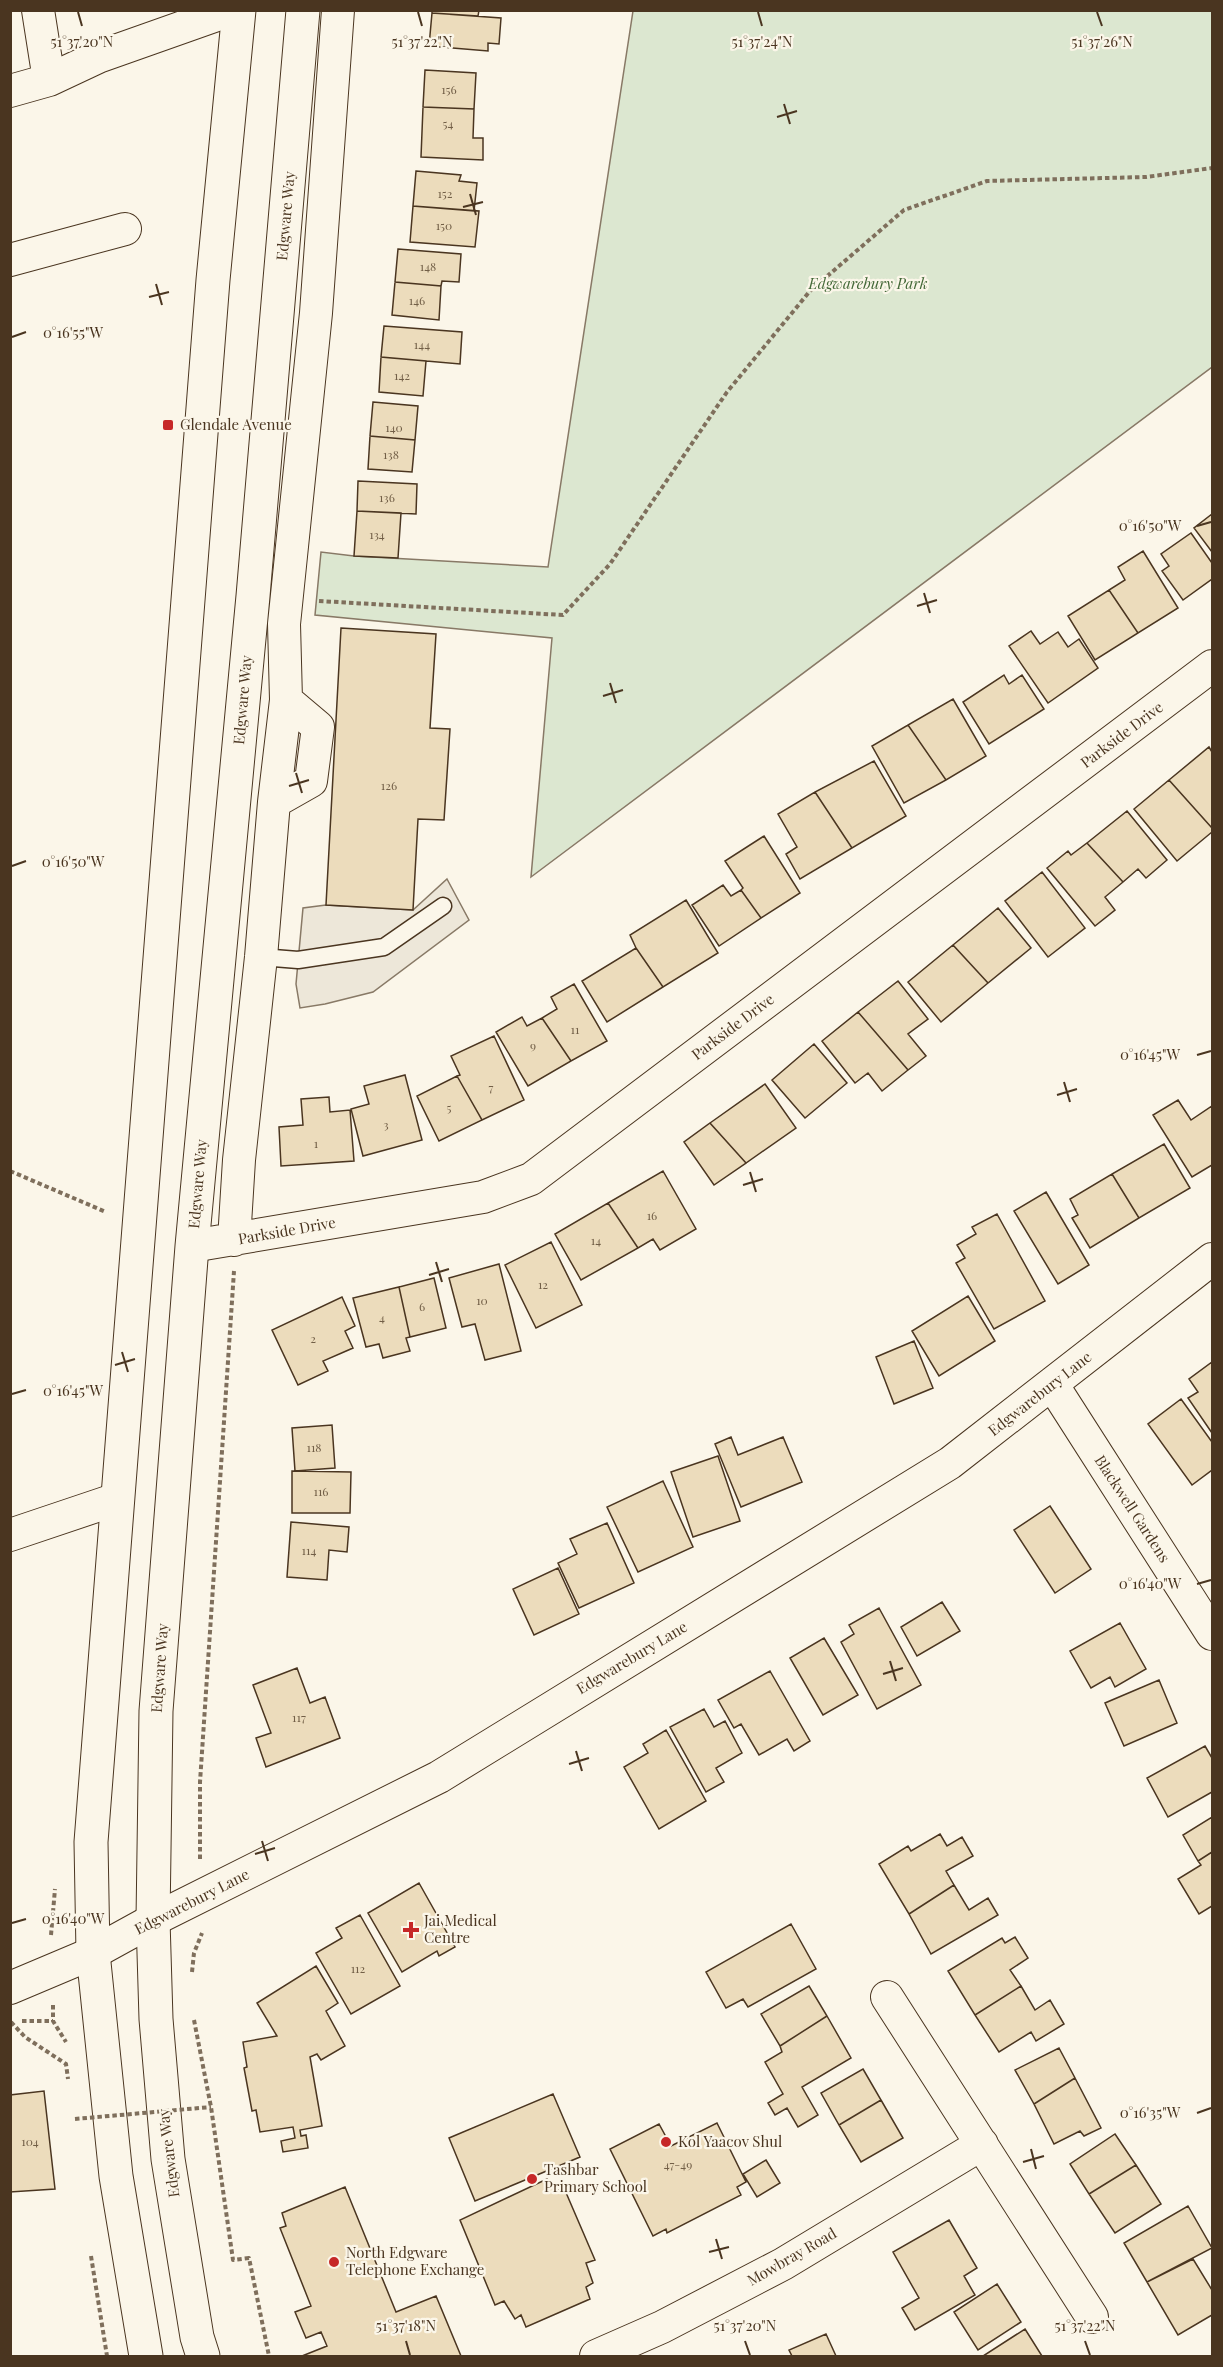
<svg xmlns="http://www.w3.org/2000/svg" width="1223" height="2367" font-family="'Playfair Display',serif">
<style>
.green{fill:#dce7d0;stroke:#887966;stroke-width:1.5}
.parking{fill:#ede7d9;stroke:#887966;stroke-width:1.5}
.building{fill:#ecdcbc;stroke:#4a3520;stroke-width:1.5}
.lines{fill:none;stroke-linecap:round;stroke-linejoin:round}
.lane-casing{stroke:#4a3520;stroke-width:19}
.street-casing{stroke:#4a3520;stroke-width:34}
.highway-casing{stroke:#4a3520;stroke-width:35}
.path{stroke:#7f6f5c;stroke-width:4;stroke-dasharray:4.5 3;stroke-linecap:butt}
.lane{stroke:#fbf6e9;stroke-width:16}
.street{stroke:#fbf6e9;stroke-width:32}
.highway{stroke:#fbf6e9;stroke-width:33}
.path-bridge{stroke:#7f6f5c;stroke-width:4;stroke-dasharray:4.5 3;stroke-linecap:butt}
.ticks{fill:none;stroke:#4a3520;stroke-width:2}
.poi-dot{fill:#c62828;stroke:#fbf6e9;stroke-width:2}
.labels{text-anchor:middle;stroke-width:4.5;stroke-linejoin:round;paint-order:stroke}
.number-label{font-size:12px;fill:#725f47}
.street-label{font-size:15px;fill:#4a3520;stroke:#fbf6e9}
.park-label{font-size:15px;font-style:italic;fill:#436837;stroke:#fbf6e9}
.poi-label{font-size:15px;fill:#4a3520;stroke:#fbf6e9;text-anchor:start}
.ticks-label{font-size:15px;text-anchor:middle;fill:#4a3520;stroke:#fbf6e9;stroke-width:4.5;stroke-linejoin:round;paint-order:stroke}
</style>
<rect width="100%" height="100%" fill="#fbf6e9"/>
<path class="green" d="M633,11H1212V367L531,877L552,638L315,615L321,552L354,556L548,567Z"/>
<path class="parking" d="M447,879L469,920L373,992L325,1004L300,1008L296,984L303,908L326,905L413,910Z"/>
<path class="building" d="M432,10H479L478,16L432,13Z
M432,13L501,18L499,44L488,43V51L429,46Z
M425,70L476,73L474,109L423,107Z
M423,107L474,109L473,138H483V160L421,157Z
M416,171L461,175L459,181L477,183L474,211L413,206Z
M413,206L479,211L475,247L410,242Z
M398,249L461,254L459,282L442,281L441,286L395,282Z
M395,282L441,286L439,320L392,315Z
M384,326L462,332L460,364L381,357Z
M381,357L426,361L423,396L379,392Z
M373,402L418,406L415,440L370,436Z
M370,436L415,440L412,472L368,469Z
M358,481L417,484L416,514L357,511Z
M357,511L401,513L398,558L354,556Z
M1212,514V552L1194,528Z
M1191,533L1212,563V579L1183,600L1162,571L1169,566L1161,554Z
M1143,551L1178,608L1138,633L1109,590L1125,580L1118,567Z
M1109,590L1138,633L1095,660L1068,616Z
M341,628L436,634L430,728L450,729L444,820L418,819L413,910L326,905Z
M1031,631L1040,644L1058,632L1068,647L1079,639L1098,668L1048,703L1009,646Z
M1004,675L1009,684L1022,675L1044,709L989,744L963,702Z
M953,699L986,756L946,780L908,725Z
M908,725L946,780L904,803L872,746Z
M1209,747L1212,752V828L1169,780Z
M874,761L906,816L852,848L815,792Z
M1169,780L1212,828V832L1177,861L1134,809Z
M815,792L852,848L800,879L786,854L797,847L778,814Z
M1127,811L1167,860L1146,878L1138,869L1123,882L1087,843Z
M764,836L800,893L761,918L741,890L743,888L725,861Z
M1087,843L1123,882L1105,897L1115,910L1095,926L1047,868L1068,851L1071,855Z
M1042,872L1085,928L1048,957L1005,901Z
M723,885L731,896L741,890L761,918L719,946L692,905Z
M686,900L718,953L663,987L636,948L630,935Z
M998,908L1031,948L988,983L953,945Z
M953,945L988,983L941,1022L908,982Z
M636,948L663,987L607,1022L582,981Z
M898,981L928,1019L908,1034L926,1056L908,1070L858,1012Z
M574,984L607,1041L571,1061L542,1018L557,1009L551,997Z
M858,1012L908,1070L882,1091L868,1073L855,1083L822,1041Z
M522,1017L527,1026L542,1018L571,1061L528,1086L496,1032Z
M494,1036L524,1100L482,1120L457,1076L460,1075L451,1056Z
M814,1044L847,1083L805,1118L772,1080Z
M405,1075L422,1140L363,1156L351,1109L369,1104L364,1086Z
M457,1076L482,1120L439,1141L417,1096Z
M765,1084L796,1128L746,1163L710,1123Z
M329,1097L330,1112L350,1110L354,1161L281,1166L279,1127L303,1125L301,1099Z
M1178,1100L1191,1120L1212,1106V1165L1192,1177L1153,1115Z
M710,1123L746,1163L714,1185L684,1142Z
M1164,1144L1190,1188L1139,1218L1112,1174Z
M663,1171L696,1229L660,1250L653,1239L638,1248L608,1203Z
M1112,1174L1139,1218L1090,1248L1072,1218L1078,1215L1070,1199Z
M1046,1192L1089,1265L1058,1284L1014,1211Z
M608,1203L638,1248L581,1280L555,1234Z
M997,1214L1045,1301L994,1329L956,1263L965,1258L957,1245L976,1234L972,1227Z
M551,1242L582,1305L536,1328L505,1265Z
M499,1264L521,1351L485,1360L475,1324L462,1327L449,1278Z
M434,1278L446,1328L410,1337L399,1287Z
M399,1287L410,1337L406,1338L410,1351L383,1358L379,1344L366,1347L353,1298Z
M968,1296L995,1341L939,1376L912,1331Z
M342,1297L355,1326L345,1331L353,1348L323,1361L328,1371L298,1385L272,1330Z
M914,1341L933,1388L894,1404L876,1357Z
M1212,1362V1433L1188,1398L1198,1392L1189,1379Z
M1181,1399L1212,1442V1470L1192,1485L1148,1424Z
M332,1425L335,1468L295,1471L292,1428Z
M731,1437L738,1455L783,1437L802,1482L741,1507L715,1444Z
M718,1456L740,1521L693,1537L671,1472Z
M292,1471L351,1472L350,1513H292Z
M663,1481L693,1547L638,1572L607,1507Z
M1050,1506L1091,1569L1055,1593L1014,1530Z
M291,1522L349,1527L347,1552L329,1550L327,1580L287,1577Z
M607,1523L634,1583L579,1608L558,1563L577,1554L570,1539Z
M558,1568L579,1614L534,1635L513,1589Z
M942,1602L960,1631L917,1656L901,1627Z
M879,1608L921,1685L877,1709L841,1642L854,1634L849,1625Z
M1120,1623L1146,1669L1115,1687L1110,1677L1091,1688L1070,1651Z
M824,1638L858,1695L823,1715L790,1658Z
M297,1668L310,1703L325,1697L340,1738L266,1767L256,1738L271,1733L253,1685Z
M770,1671L810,1741L794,1751L787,1739L759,1755L741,1724L734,1728L718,1700Z
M1159,1680L1177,1723L1124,1746L1105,1703Z
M704,1709L714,1727L725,1721L742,1753L716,1768L724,1782L706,1792L670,1727Z
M666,1730L706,1801L659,1829L624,1767L648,1753L643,1744Z
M1205,1746L1212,1758V1792L1168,1817L1147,1778Z
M1212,1817V1852L1198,1861L1183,1835Z
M940,1834L947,1846L962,1837L973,1856L946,1871L954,1885L909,1914L879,1864L908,1846L911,1851Z
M1212,1852V1906L1199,1914L1178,1879L1201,1865L1198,1861Z
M419,1883L455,1947L439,1956L437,1951L402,1972L368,1913Z
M954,1885L969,1910L988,1898L998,1915L931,1954L909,1914Z
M360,1915L400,1986L351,2014L316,1953L342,1938L336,1928Z
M791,1924L816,1969L748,2007L743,1999L726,2008L706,1972Z
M1015,1937L1028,1958L1010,1970L1021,1986L975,2015L948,1971L1002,1938L1005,1943Z
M316,1966L338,2003L326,2011L345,2046L321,2060L317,2054L310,2057L322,2126L300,2130L301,2136L306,2135L308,2148L283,2152L281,2141L295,2138L293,2127L260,2132L256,2110L252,2111L244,2068L247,2067L243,2042L277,2036L257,2003Z
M809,1986L827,2016L780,2046L761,2014Z
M1021,1986L1035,2010L1050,2000L1064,2024L1036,2041L1031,2032L999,2052L975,2015Z
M827,2016L851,2058L802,2087L818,2115L798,2127L787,2108L775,2115L768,2103L783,2094L765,2062L782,2052L780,2046Z
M1059,2048L1075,2078L1034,2104L1015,2070Z
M863,2069L881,2100L839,2125L821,2093Z
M1075,2078L1101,2128L1084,2136L1080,2131L1054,2144L1034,2104Z
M44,2091L55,2189L10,2192V2095Z
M553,2094L580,2157L475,2201L449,2138Z
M881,2100L903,2138L861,2162L839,2125Z
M717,2123L746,2182L737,2187L741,2195L667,2233L666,2229L653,2236L610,2149L659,2124L671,2146Z
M1115,2134L1136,2165L1089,2194L1070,2164Z
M766,2160L780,2183L757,2197L743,2174Z
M1136,2165L1161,2204L1115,2233L1089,2194Z
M547,2179L555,2192L564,2188L595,2260L586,2263L593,2283L586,2287L590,2299L526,2327L521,2315L515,2319L504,2301L495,2305L460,2220Z
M345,2187L396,2312L436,2296L461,2356H302L327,2346L321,2332L306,2338L295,2312L311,2306L280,2228L286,2226L282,2213Z
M1188,2206L1212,2248L1147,2282L1124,2243Z
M949,2220L977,2268L964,2276L975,2295L915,2330L902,2308L919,2298L893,2252Z
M1193,2259L1212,2290V2315L1178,2335L1147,2282Z
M997,2284L1021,2322L978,2350L954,2312Z
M1025,2329L1042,2356H983Z
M826,2334L836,2356H792L789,2350Z"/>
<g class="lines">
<g class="lane-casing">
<path id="lane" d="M261,957L298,960L384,947L443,906"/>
</g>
<g class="street-casing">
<path id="street" d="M38,10L49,80
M10,91L49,80L98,57L231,10
M10,260L125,229
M274,802L311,781L318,727L286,700
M234,1240L239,1160L261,957L274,802L286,700L284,624L316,313L338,10
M192,1246L483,1197L531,1179L1212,666
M1052,1384L1212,1634
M10,1535L117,1499
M10,1988L93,1953L153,1920L439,1777L950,1463L1212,1259
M887,1997L1092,2317
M596,2356L662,2327L783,2264L982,2144"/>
</g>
<g class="highway-casing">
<path id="highway" d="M146,2356L116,2176L93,1953L91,1842L213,280L239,10
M203,2356L197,2337L168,2159L156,2019L153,1920L156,1711L192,1246L253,596L303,10"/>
</g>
<path class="path" d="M319,601L563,615L610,564L727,392L810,291L904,210L987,181L1146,177L1212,168
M10,1171L106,1212
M200,1859V1782L234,1271
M51,1935L55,1889
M192,1972L194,1953L202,1933
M53,2005V2021L66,2042
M194,2020L211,2107L233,2260L249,2258L269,2356
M22,2021H53
M11,2022L25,2037L66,2064L68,2079
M91,2256L107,2356"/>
<use href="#lane" class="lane"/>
<use href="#street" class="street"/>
<use href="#highway" class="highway"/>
<path class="path-bridge" d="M75,2119L211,2107"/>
</g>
<path class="ticks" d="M78,12L82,26M418,12L422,26M758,12L762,26M1097,12L1102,26M784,104L790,124M777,117L797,111M470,194L476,215M463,207L483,202M156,284L162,305M149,297L169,292M12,337L26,332M1197,526L1211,522M924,593L930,613M917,606L937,600M610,683L616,703M603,696L623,690M296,773L302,793M289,786L309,780M12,866L26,861M1197,1055L1211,1051M1064,1082L1070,1102M1057,1095L1077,1089M750,1172L756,1192M743,1185L763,1179M436,1262L442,1282M429,1275L449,1269M122,1352L128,1372M115,1365L135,1359M12,1394L26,1390M1197,1584L1211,1580M890,1661L896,1681M883,1674L903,1668M576,1751L582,1771M569,1764L589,1758M262,1841L268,1861M255,1854L275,1848M12,1923L26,1919M1197,2113L1211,2108M1031,2149L1036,2169M1023,2162L1044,2156M716,2239L722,2259M709,2252L729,2247M406,2341L410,2355M745,2341L750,2355M1085,2341L1090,2355"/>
<g class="poi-dot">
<rect x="162" y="419" width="12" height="12" rx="3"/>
<path d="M408 1921h6v6h6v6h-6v6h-6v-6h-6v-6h6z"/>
<circle cx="666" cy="2142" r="6"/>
<circle cx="532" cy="2179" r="6"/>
<circle cx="334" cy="2262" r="6"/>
</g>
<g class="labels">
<g class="number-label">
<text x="449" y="94">156</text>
<text x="448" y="128">54</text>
<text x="445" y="198">152</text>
<text x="444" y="230">150</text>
<text x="428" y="271">148</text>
<text x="417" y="305">146</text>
<text x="422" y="349">144</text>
<text x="402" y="380">142</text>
<text x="394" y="432">140</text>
<text x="391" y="459">138</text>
<text x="387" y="502">136</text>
<text x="377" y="539">134</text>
<text x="389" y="790">126</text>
<text x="575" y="1034">11</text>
<text x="533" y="1050">9</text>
<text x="491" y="1092">7</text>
<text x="449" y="1112">5</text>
<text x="386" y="1129">3</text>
<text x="316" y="1148">1</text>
<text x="652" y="1220">16</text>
<text x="596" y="1245">14</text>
<text x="543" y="1289">12</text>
<text x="482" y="1305">10</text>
<text x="422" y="1311">6</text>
<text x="382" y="1322">4</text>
<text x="313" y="1343">2</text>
<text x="314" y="1452">118</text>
<text x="321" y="1496">116</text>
<text x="309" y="1555">114</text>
<text x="299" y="1722">117</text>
<text x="358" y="1973">112</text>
<text x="30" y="2146">104</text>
<text x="678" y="2169">47-49</text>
</g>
<g class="street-label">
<text transform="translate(286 216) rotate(-85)" y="5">Edgware Way</text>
<text transform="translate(243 700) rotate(-85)" y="5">Edgware Way</text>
<text transform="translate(1122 735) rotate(-37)" y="5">Parkside Drive</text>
<text transform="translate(733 1027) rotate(-37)" y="5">Parkside Drive</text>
<text transform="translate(198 1184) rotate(-85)" y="5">Edgware Way</text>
<text transform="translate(287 1231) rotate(-10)" y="5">Parkside Drive</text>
<text transform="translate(1040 1394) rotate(-38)" y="5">Edgwarebury Lane</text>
<text transform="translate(1132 1509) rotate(57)" y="5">Blackwell Gardens</text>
<text transform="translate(632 1658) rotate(-31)" y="5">Edgwarebury Lane</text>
<text transform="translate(160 1668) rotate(-86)" y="5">Edgware Way</text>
<text transform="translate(192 1902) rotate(-27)" y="5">Edgwarebury Lane</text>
<text transform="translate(169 2153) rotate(-97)" y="5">Edgware Way</text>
<text transform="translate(792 2257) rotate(-30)" y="5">Mowbray Road</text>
</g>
<g class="park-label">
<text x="868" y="289">Edgwarebury Park</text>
</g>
<g class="poi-label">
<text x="180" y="430">Glendale Avenue</text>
<text x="424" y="1926">Jai Medical<tspan x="424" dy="17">Centre</tspan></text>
<text x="678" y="2147">Kol Yaacov Shul</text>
<text x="544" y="2175">Tashbar<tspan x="544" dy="17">Primary School</tspan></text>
<text x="346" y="2258">North Edgware<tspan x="346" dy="17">Telephone Exchange</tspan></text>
</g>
</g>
<g class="ticks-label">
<text x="82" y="47">51°37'20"N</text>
<text x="422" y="47">51°37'22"N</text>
<text x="762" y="47">51°37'24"N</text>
<text x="1102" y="47">51°37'26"N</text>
<text x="73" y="338">0°16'55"W</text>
<text x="1150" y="531">0°16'50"W</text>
<text x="73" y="867">0°16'50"W</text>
<text x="1150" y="1060">0°16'45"W</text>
<text x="73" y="1396">0°16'45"W</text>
<text x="1150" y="1589">0°16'40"W</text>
<text x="73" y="1924">0°16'40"W</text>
<text x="1150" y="2118">0°16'35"W</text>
<text x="406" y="2331">51°37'18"N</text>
<text x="745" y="2331">51°37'20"N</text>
<text x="1085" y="2331">51°37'22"N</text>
</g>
<rect width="1223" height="2367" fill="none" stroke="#4a3520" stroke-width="24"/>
</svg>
